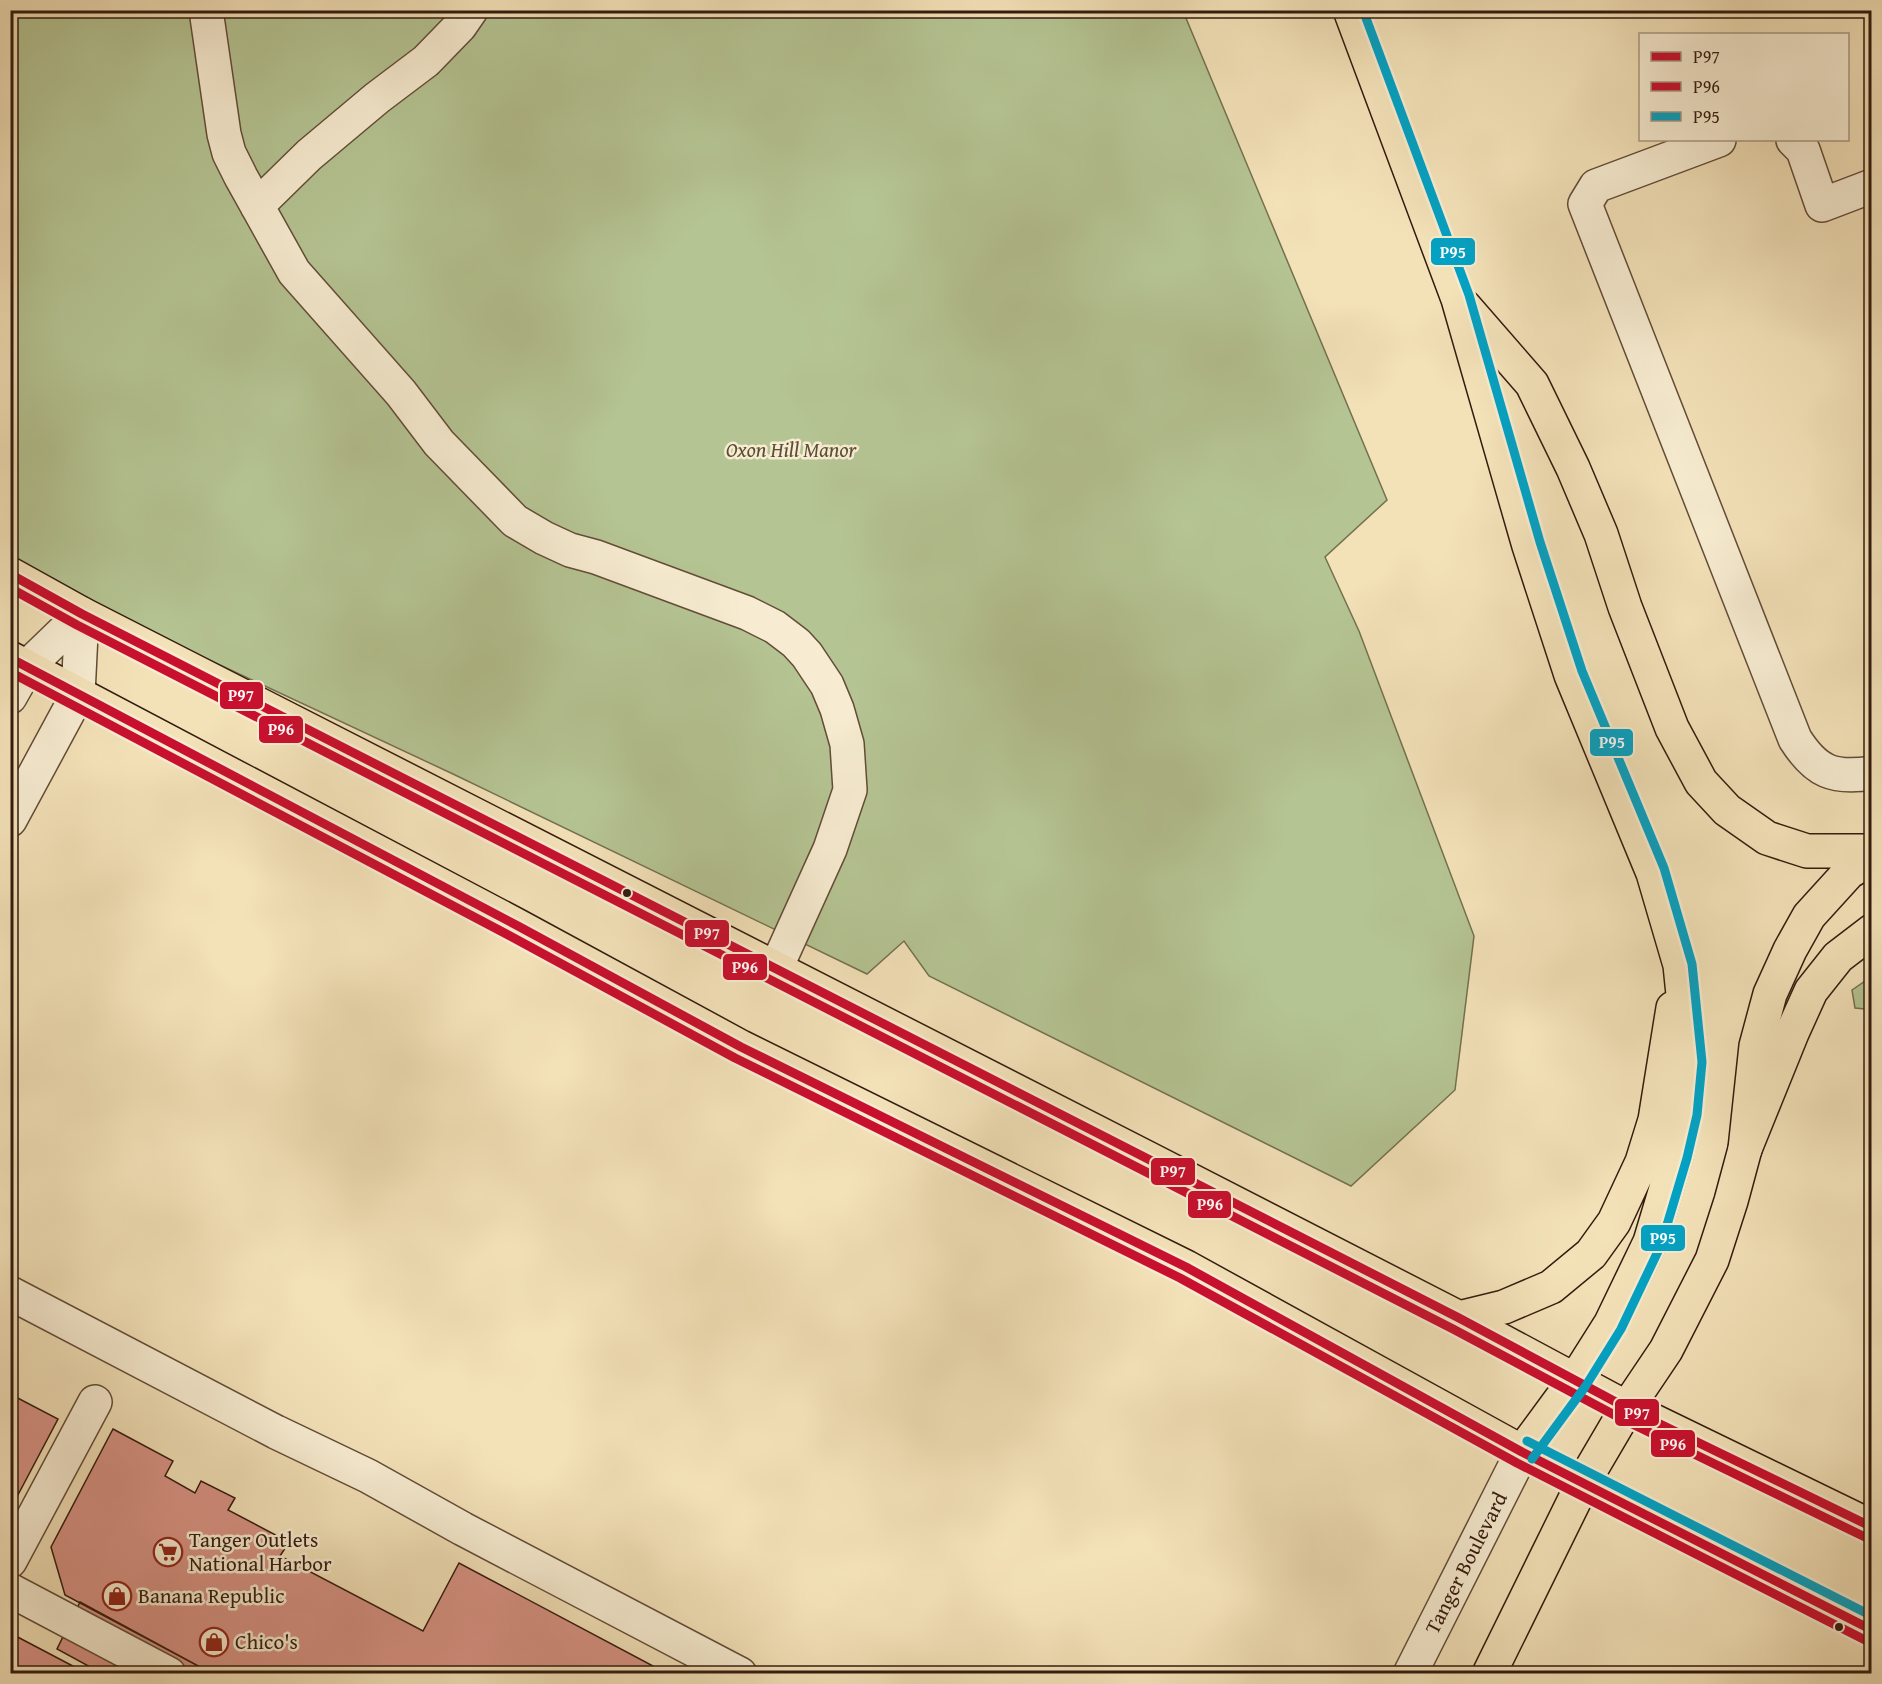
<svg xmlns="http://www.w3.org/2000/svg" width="1882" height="1684" font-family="'Gentium Book Plus',serif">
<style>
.green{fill:#b5c493;stroke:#747050;stroke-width:1.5}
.building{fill:#d79284;stroke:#331b0e;stroke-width:1.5}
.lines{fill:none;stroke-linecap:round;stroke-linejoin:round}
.minor-casing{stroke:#634c38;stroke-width:36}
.major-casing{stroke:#331b0e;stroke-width:36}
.highway-casing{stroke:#331b0e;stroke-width:36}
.minor{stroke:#f7ecd1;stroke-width:33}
.major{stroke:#f3e1b8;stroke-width:33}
.highway{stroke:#f3e1b8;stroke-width:33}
.bus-1-casing{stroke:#f7ecd1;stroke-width:14}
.bus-2-casing{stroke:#f7ecd1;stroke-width:14}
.bus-3-casing{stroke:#f7ecd1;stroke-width:14}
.bus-1{stroke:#c8102e;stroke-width:9}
.bus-2{stroke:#c8102e;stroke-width:9}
.bus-3{stroke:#03a2c4;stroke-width:9}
.bus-dot{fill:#331b0e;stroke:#f7ecd1;stroke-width:2}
.labels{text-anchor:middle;stroke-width:5;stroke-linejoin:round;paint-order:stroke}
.park-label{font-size:21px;font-style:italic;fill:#5a4e36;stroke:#f7ecd1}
.poi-label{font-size:21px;fill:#331b0e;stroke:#f7ecd1;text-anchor:start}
.street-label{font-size:21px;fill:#331b0e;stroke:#f7ecd1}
.line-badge{stroke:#f7ecd1;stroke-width:2}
.badge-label{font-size:16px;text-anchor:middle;font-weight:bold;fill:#fff}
</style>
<rect width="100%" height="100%" fill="#f3e1b8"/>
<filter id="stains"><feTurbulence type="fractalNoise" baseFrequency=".00333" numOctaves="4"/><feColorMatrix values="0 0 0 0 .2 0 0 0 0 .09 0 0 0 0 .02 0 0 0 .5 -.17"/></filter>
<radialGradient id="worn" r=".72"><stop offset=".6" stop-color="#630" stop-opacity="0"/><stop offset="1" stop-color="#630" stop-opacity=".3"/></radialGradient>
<path class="green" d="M10,11H1183L1387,500L1325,557L1359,631L1474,936L1455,1090L1351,1186L929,976L904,941L867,974L453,774L11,567Z
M1871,977V1006L1865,1009L1855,1008L1852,990Z"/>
<path class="building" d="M10,1394L58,1419L10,1510Z
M10,1394L58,1419L10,1510Z
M113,1429L173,1461L165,1476L195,1493L201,1481L235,1498L228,1510L289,1542L280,1556L423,1631L459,1563L668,1674H213L65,1595L51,1547Z
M113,1429L173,1461L165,1476L195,1493L201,1481L235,1498L228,1510L289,1542L280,1556L423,1631L459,1563L668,1674H213L65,1595L51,1547Z
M80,1602L213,1674H103L57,1649Z
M10,1633L88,1674H10Z
M10,1633L88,1674H10Z"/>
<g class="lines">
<g class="minor-casing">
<path id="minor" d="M206,10L224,134L229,153L241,177L294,272L401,393L439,443L515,521L544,538L570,550L596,557L747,613L775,627L796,643L807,655L827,685L837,709L847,744L850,790L830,849L776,968
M1719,140L1596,186L1585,204L1795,739C1816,772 1833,779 1872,773
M1793,140L1803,150L1822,205L1872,186
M257,206L309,155L377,98L426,61L460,26L471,10
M10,697L27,667L82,614
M10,820L78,694L82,614
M10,1293L276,1432L368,1476L463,1529L740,1674
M10,1561L95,1402
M10,1590L169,1674
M1410,1674L1522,1452"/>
</g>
<g class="major-casing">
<path id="major" d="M1350,10L1458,299L1529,546L1571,675L1653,873L1680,965L1690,1062L1685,1114L1676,1155L1650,1242L1611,1323L1575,1380L1522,1452
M1465,307L1532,384L1573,468L1601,534L1625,607L1672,728L1701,782L1727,810L1767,838L1807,851H1872
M10,574L82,614L1155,1162L1459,1318L1627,1408L1872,1527
M10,658L518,926L741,1047L1186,1267L1522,1452L1872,1630
M1459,1318L1504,1307L1551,1287L1591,1254L1614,1222L1642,1162L1655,1120L1673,1008
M1489,1674L1583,1483L1627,1408L1666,1350L1712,1260L1731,1201L1745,1149L1756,1046L1770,994L1790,950L1809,916L1849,872L1872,858"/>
</g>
<g class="highway-casing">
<path id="highway" d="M1745,1149L1792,1033L1811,991L1838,957L1872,931"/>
</g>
<use href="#minor" class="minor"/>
<use href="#major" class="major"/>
<use href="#highway" class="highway"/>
<g class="bus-1-casing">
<path id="bus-1" d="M10,574L82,614L1459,1318L1627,1408L1872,1527
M10,658L518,926L741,1047L1186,1267L1522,1452L1872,1630"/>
</g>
<g class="bus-2-casing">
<path id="bus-2" d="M10,588L77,625L1453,1329L1622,1419L1867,1538
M10,672L512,937L735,1058L1180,1278L1517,1463L1867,1641"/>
</g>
<g class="bus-3-casing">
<path id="bus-3" d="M1363,10L1469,295L1540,542L1582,671L1664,868L1692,964L1702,1062L1697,1115L1687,1158L1661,1245L1621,1329L1585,1387L1532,1459
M1527,1441L1872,1616"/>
</g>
<use href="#bus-1" class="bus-1"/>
<use href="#bus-2" class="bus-2"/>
<use href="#bus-3" class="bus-3"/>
</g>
<defs>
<g id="supermarket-ring" transform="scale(1.5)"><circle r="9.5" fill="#f7ecd1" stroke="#8f2418" stroke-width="1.5"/><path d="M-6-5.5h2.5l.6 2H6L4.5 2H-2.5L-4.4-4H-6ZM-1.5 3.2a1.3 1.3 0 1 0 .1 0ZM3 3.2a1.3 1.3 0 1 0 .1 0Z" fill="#8f2418"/></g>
<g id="shop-ring" transform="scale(1.5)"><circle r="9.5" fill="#f7ecd1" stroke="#8f2418" stroke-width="1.5"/><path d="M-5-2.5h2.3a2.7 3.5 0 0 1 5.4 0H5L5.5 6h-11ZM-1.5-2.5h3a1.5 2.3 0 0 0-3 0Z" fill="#8f2418"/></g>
</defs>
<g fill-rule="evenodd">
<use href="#supermarket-ring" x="168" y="1552"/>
<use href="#shop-ring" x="117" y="1596"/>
<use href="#shop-ring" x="214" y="1642"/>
</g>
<g class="bus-dot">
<circle cx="627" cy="893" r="5"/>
<circle cx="1839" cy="1627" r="5"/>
</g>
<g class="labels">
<g class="park-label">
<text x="791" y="457">Oxon Hill Manor</text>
</g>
<g class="poi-label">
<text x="189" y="1547">Tanger Outlets<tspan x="189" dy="24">National Harbor</tspan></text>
<text x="138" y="1603">Banana Republic</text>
<text x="235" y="1649">Chico's</text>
</g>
<g class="street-label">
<text transform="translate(1466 1563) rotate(-63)" y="7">Tanger Boulevard</text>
</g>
</g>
<g class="line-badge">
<rect x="1430" y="237" width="46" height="29" rx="6" fill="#03a2c4"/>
<rect x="219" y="681" width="45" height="29" rx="6" fill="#c8102e"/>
<rect x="258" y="715" width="46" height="29" rx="6" fill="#c8102e"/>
<rect x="1589" y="728" width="45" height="29" rx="6" fill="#03a2c4"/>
<rect x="684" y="919" width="46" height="29" rx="6" fill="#c8102e"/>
<rect x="722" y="953" width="46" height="28" rx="6" fill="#c8102e"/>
<rect x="1150" y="1157" width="46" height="29" rx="6" fill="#c8102e"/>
<rect x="1187" y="1190" width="45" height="29" rx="6" fill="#c8102e"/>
<rect x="1640" y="1224" width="46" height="28" rx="6" fill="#03a2c4"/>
<rect x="1614" y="1398" width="46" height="29" rx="6" fill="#c8102e"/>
<rect x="1650" y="1429" width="46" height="29" rx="6" fill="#c8102e"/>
</g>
<g class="badge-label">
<text x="1453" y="258">P95</text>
<text x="241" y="701">P97</text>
<text x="281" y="735">P96</text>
<text x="1612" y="748">P95</text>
<text x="707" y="939">P97</text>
<text x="745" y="973">P96</text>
<text x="1173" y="1177">P97</text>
<text x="1210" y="1210">P96</text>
<text x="1663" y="1244">P95</text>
<text x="1637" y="1419">P97</text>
<text x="1673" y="1450">P96</text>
</g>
<rect width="1882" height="1684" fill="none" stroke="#f3e1b8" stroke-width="36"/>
<rect x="12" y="12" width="1858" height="1660" fill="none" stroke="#331b0e" stroke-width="3"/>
<rect x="18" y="18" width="1846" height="1648" fill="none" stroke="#331b0e" stroke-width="1.5"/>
<rect x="1639" y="33" width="210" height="108" fill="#f7ecd1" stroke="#a99883" stroke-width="1.5"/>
<rect x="1651" y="52" width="30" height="9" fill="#c8102e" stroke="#a99883" stroke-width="1.5"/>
<text x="1693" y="63" font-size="18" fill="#331b0e">P97</text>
<rect x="1651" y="82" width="30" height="9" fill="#c8102e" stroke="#a99883" stroke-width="1.5"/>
<text x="1693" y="93" font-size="18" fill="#331b0e">P96</text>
<rect x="1651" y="112" width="30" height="9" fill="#03a2c4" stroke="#a99883" stroke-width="1.5"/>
<text x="1693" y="123" font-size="18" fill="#331b0e">P95</text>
<rect width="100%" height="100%" filter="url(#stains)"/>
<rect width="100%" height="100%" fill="url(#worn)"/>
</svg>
